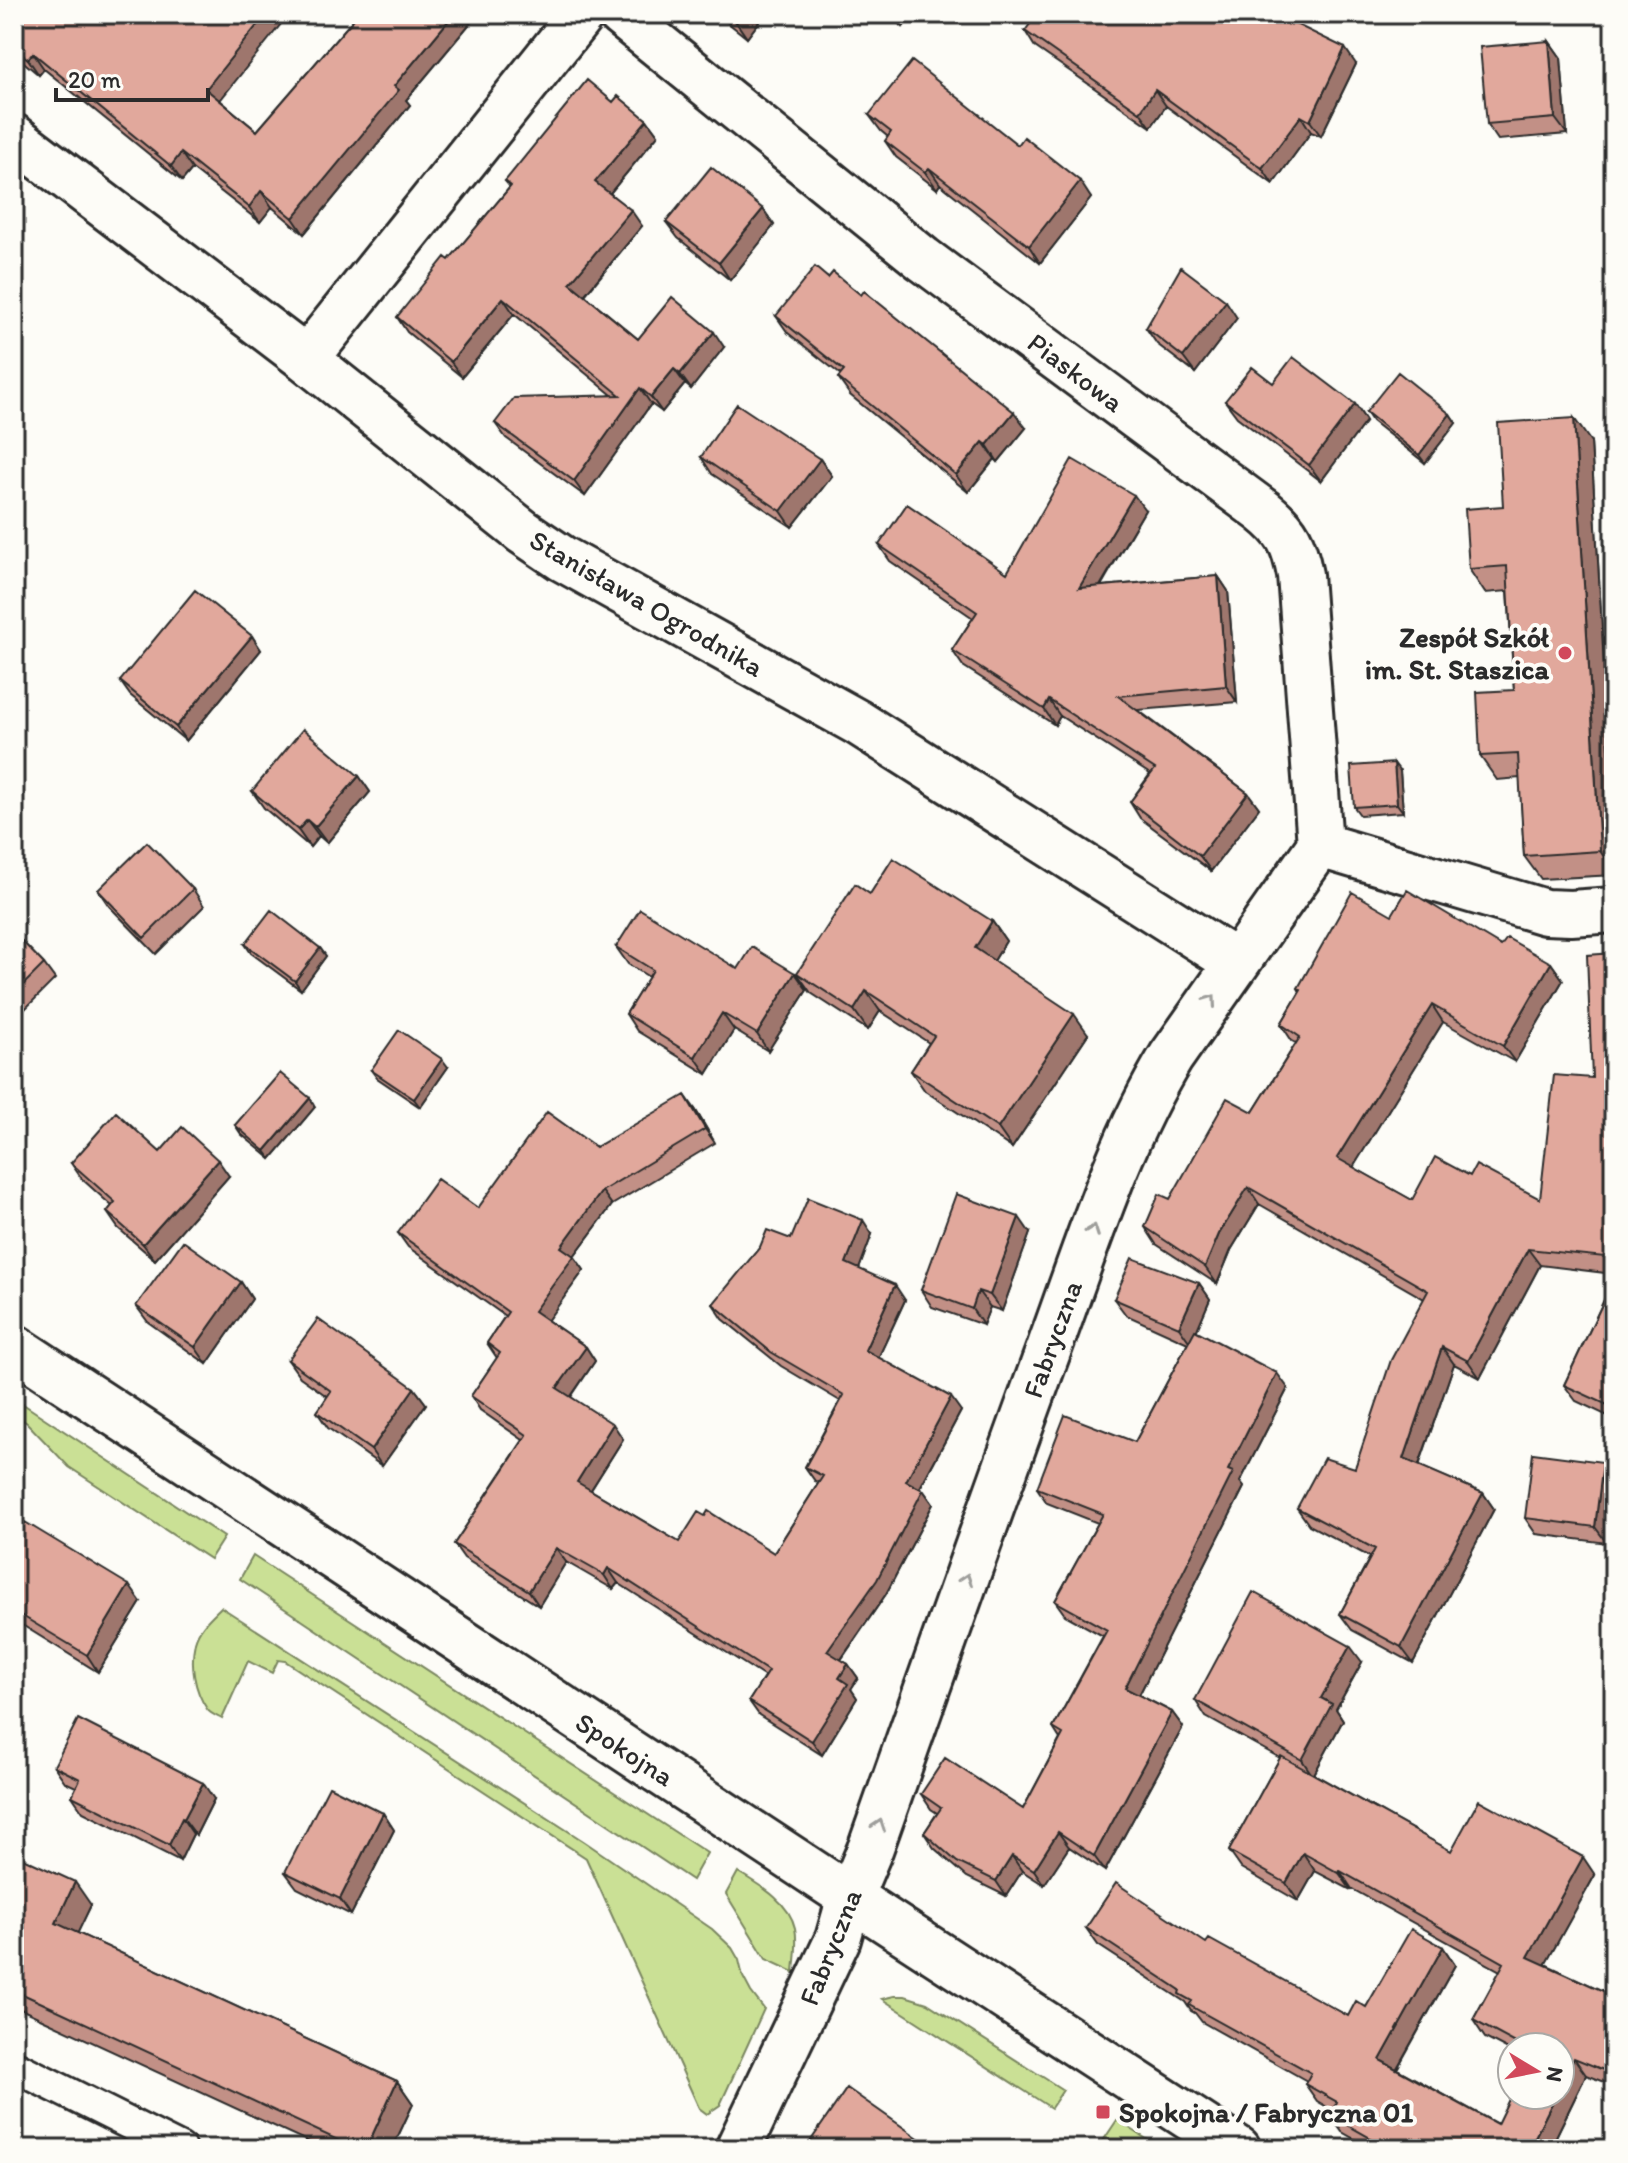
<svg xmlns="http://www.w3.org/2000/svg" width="1628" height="2163" font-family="Itim,sans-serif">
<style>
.green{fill:#cae095;stroke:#7a8660;stroke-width:2}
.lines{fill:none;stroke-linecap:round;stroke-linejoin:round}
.service-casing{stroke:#2b2b2b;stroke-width:36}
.minor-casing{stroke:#2b2b2b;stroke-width:50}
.tertiary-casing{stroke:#2b2b2b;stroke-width:50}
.service{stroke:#fdfcf7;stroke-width:30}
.minor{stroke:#fdfcf7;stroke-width:44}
.tertiary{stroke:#fdfcf7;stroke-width:44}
.wall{fill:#c29086;stroke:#2b2b2b;stroke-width:2}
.shaded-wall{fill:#9e766d;stroke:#2b2b2b;stroke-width:2}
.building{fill:#e1a89c;stroke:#2b2b2b;stroke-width:2}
.oneway{stroke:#9e9e9b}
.poi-dot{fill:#d1495b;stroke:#fdfcf7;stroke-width:3}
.labels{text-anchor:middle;stroke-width:8;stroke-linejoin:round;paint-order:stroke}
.street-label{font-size:28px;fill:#2b2b2b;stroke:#fdfcf7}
.poi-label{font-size:28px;font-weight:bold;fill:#2b2b2b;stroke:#fdfcf7;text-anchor:end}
</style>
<rect width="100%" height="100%" fill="#fdfcf7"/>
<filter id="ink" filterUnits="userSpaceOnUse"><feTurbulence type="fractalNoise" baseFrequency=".0125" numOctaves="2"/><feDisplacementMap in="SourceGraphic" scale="16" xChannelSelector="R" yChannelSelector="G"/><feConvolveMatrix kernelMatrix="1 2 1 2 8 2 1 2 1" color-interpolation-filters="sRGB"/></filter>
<g filter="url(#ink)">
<path class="green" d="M14,1398L224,1537L210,1559L69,1467L27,1423L14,1414Z
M253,1556L707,1853L692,1880L240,1579Z
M221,1607L585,1842L712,1929L732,1948L739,1960L743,1977L751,1992L764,2009L720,2105L707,2114L699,2108L586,1858L285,1661L278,1660L272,1673L248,1661L222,1719C217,1716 210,1714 207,1709C194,1690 190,1664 195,1642C199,1627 211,1617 221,1607Z
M738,1872C759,1885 789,1901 795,1928C798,1942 795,1958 794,1972L766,1959L726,1894Z
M894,1996H905L927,2003L1063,2090L1051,2108L882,1999Z
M1117,2120L1162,2149H1115L1103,2141Z"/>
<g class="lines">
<g class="service-casing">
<path id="service" d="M14,2066L180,2149"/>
</g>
<g class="minor-casing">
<path id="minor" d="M620,14L923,259L1263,511C1288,531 1294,544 1300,575L1320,845
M14,137L306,359L523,532L563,559L857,722L1237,963
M306,359L582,14
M738,2149L838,1939L850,1897L871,1847C930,1680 989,1512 1050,1346C1086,1248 1117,1146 1171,1057L1320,845L1545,912L1571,913L1614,910"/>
</g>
<g class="tertiary-casing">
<path id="tertiary" d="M14,1347L850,1897L1238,2149"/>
</g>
<use href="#service" class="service"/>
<use href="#minor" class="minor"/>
<use href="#tertiary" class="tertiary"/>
</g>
<path class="wall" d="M14,14L220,100L257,131L358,14H478L406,100L410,105L304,234L272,207L260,222L192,169L182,181L44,69L39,75L14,54Z
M717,14H765L747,38Z
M886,14H913L903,27Z
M1025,31L1356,64L1321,136L1311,132L1273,184L1166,106L1151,127L1035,47Z
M1549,41L1561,58L1567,134L1498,140L1487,124Z
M613,102L647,120L658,135L610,193L642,226L585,295L638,339L724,347L691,389L685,384L662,412L651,404L585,496L506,438L495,423L612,395L514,314L462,377L407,332L397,317L449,260L510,187L505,181Z
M869,115L1018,145L1091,198L1040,263L940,184L937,189L896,157L885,141L888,137L881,131Z
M763,209L774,225L730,280L678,238L666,222Z
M776,316L1026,428L998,462L995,459L968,492L850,395L838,378L841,375L788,333Z
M1237,318L1195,373L1157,344L1146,328Z
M1273,383L1355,404L1366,421L1321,481L1237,417L1225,401Z
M1366,412L1450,414L1456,423L1425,463L1372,421Z
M1591,442L1614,835V875L1541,879L1524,856L1520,778L1497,780L1480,756L1514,690L1508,591L1485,593L1469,569L1503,506Z
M701,457L820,459L832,476L792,527L712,474Z
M1145,510L1101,586L1218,576L1228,591L1237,702L1138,710L1248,793L1259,808L1211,871L1140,818L1130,802L1150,774L1060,716L1055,725L963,666L952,650L973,618L890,561L879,545L1007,573Z
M252,636L261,650L186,741L130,695L120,681Z
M1400,771L1403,812L1360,815L1354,807Z
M359,776L370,792L327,843L319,836L310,847L264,808L252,791Z
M193,889L204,906L156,954L109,906L98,890Z
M870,894L992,921L1006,941L994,961L1088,1034L1012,1148L925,1091L911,1071L929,1043L880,1011L868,1030L811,993L797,973Z
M1392,915L1501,946L1551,963L1563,980L1515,1062L1443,1022L1353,1167L1412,1200L1470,1176L1540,1199L1592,1078L1614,953V1274L1540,1265L1480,1378L1454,1364L1419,1466L1483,1493L1494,1509L1413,1663L1352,1630L1340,1614L1370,1557L1309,1525L1297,1508L1355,1468L1424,1299L1259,1204L1231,1250L1217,1284L1156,1244L1145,1227L1253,1112L1296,1043L1292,1041L1281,1024L1300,992L1298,988Z
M14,933L44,964L55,979L14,1020Z
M245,944L320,948L326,956L301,990L251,953Z
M616,947L738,969L795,973L807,990L768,1051L734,1030L707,1074L637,1031L626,1014L649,977L628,964Z
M448,1067L420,1107L377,1078L371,1070Z
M310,1098L315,1107L271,1159L241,1134L235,1125Z
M695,1109L715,1143L612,1205L574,1256L584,1270L547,1320L586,1347L595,1361L571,1397L623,1439L591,1490L679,1542L774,1553L819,1482L815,1481L805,1467L840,1401L781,1366L723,1319L713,1304L791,1239L872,1234L859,1269L905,1300L878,1358L961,1411L920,1488L923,1490L933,1504L886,1594L841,1660L848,1664L858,1678L851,1689L857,1698L822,1755L759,1715L749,1701L765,1677L618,1583L613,1589L566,1562L539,1606L464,1558L454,1544L523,1440L480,1410L471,1396L497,1358L487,1343L505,1316L408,1247L398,1233L478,1208L596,1147Z
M160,1152L229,1176L155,1260L118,1228L107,1212L112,1206L82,1179L71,1163Z
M1030,1233L1002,1311L990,1307L983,1325L932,1307L921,1290Z
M1614,1279V1419L1576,1401L1564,1385Z
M241,1282L252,1299L207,1364L148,1322L136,1306Z
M1199,1283L1210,1299L1196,1331L1288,1388L1240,1482L1244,1487L1139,1695L1172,1712L1183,1727L1105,1871L1069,1847L1044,1885L1022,1871L1006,1896L967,1877L934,1848L924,1833L937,1813L931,1809L921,1794L1023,1809L1060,1739L1053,1728L1103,1636L1065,1615L1055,1601L1098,1523L1047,1503L1037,1488L1135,1442L1188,1343L1126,1315L1114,1299Z
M288,1360L414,1388L426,1404L382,1466L328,1428L317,1412L328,1397L300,1377Z
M1603,1462L1614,1477L1607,1543L1536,1534L1525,1518Z
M14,1541L141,1602L98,1672L14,1620Z
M1362,1662L1336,1709L1343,1720L1314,1774L1451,1851L1595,1875L1545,1964L1603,1991L1614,1982V2086L1586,2075L1550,2149H1372L1342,2132L1330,2115L1332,2110L1317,2101L1305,2084L1307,2081L1202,2022L1195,2013L1191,2011L1185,2002L1098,1945L1086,1928L1206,1943L1348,2016L1366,2007L1443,1947L1455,1965L1397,2069L1497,2124L1560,2047H1512V2052L1485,2038L1473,2020L1500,1971L1352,1889L1351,1890L1315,1871L1298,1901L1241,1868L1229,1851L1280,1758L1206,1717L1195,1700Z
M54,1766L214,1799L196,1835L193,1834L180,1861L83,1812L72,1796L76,1787L65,1782Z
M383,1813L394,1830L351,1915L297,1888L285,1872Z
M14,1854L91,1905L77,1933L397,2081L413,2104L392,2149H324L14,2006Z"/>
<path class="shaded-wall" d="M266,14H289L217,104L206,89Z
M454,14H478L406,100L410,105L304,234L293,218L394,86Z
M743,14H765L747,38L736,22Z
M893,14H913L903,27Z
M1549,41L1561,58L1567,134L1555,118Z
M1345,48L1356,64L1321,136L1310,121Z
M33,53L44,69L39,75L28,59Z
M1155,90L1166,106L1151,127L1140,112Z
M1301,116L1311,132L1273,184L1262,168Z
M647,120L658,135L606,198L595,182Z
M181,153L192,169L182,181L171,166Z
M929,168L940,184L937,189L925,172Z
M1080,181L1091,198L1040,263L1029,246Z
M261,191L272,207L260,222L249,207Z
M763,209L774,225L730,280L719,263Z
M631,210L642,226L581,299L570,283Z
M503,298L514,314L462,377L451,362Z
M1226,301L1237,318L1195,373L1183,357Z
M714,332L724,347L691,389L680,374Z
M674,369L685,384L662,412L651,397Z
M640,388L651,404L585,496L574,481Z
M1355,404L1366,421L1321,481L1309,465Z
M1014,412L1026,428L998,462L987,445Z
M1450,414L1456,423L1425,463L1419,455Z
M1574,418L1591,442L1614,835V871L1600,851Z
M983,442L995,459L968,492L956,475Z
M820,459L832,476L792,527L781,511Z
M1134,495L1145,510L1090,603L1079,588Z
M1218,576L1228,591L1237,702L1226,686Z
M252,636L261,650L186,741L176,727Z
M1049,700L1060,716L1055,725L1044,709Z
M1394,763L1400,771L1403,812L1397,804Z
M359,776L370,792L327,843L315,827Z
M1248,793L1259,808L1211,871L1200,856Z
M307,820L319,836L310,847L298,830Z
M992,921L1006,941L989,969L975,948Z
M320,948L326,956L301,990L295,981Z
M1551,963L1563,980L1515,1062L1503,1046Z
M795,973L807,990L768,1051L757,1034Z
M866,991L880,1011L868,1030L854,1010Z
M1432,1005L1443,1022L1349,1174L1337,1158Z
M722,1013L734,1030L707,1074L695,1057Z
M1074,1014L1088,1034L1012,1148L998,1128Z
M442,1059L448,1067L420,1107L414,1099Z
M685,1095L695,1109L715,1143L705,1129Z
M310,1098L315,1107L271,1159L265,1151Z
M218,1160L229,1176L155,1260L143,1244Z
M1248,1187L1259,1204L1231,1250L1217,1284L1205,1267L1219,1234Z
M602,1191L612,1205L574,1256L584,1270L544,1325L534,1311L561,1247Z
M1019,1217L1030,1233L1002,1311L990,1295Z
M863,1220L872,1234L856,1277L846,1263Z
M1528,1249L1540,1265L1480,1378L1468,1361Z
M241,1282L252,1299L207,1364L195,1347Z
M1199,1283L1210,1299L1191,1344L1179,1327Z
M895,1285L905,1300L875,1365L865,1350Z
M978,1291L990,1307L983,1325L972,1309Z
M586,1347L595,1361L567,1402L557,1388Z
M1442,1347L1454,1364L1415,1476L1404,1459Z
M1277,1373L1288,1388L1240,1482L1244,1487L1135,1703L1125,1688L1228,1470Z
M414,1388L426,1404L382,1466L371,1450Z
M951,1397L961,1411L916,1495L906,1481Z
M613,1424L623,1439L587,1496L577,1482Z
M1603,1462L1614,1477L1607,1543L1595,1527Z
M923,1490L933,1504L886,1594L837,1665L827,1651Z
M1483,1493L1494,1509L1413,1663L1401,1647Z
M556,1548L566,1562L539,1606L529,1591Z
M608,1568L618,1583L613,1589L604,1575Z
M129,1585L141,1602L98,1672L87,1655Z
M1350,1646L1362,1662L1336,1709L1343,1720L1313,1776L1302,1760L1321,1698Z
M848,1664L858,1678L851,1689L857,1698L822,1755L812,1741L839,1678Z
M1172,1712L1183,1727L1105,1871L1094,1856Z
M203,1783L214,1799L196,1835L184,1819Z
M383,1813L394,1830L351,1915L340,1899Z
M182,1818L193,1834L180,1861L169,1845Z
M1058,1832L1069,1847L1044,1885L1034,1870Z
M1303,1853L1315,1871L1298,1901L1286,1883Z
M1012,1856L1022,1871L1006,1896L996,1881Z
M1583,1857L1595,1875L1540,1974L1528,1957Z
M1340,1871L1352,1889L1351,1890L1339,1873Z
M75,1882L91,1905L72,1945L56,1923Z
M1443,1947L1455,1965L1392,2077L1380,2060Z
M1574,2058L1586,2075L1550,2149H1529L1556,2095H1560V2087Z
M397,2081L413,2104L392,2149H366Z"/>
<path class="building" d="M14,14H266L206,89L257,131L358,14H454L394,86L399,90L293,218L261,191L249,207L181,153L171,166L33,53L28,59L14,48Z
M726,14H743L736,22Z
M1037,14H1275L1345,48L1310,121L1301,116L1262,168L1155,90L1140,112L1025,31Z
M1549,41L1555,118L1487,124L1480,47Z
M912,61L1018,145L1024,137L1080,181L1029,246L929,168L925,172L885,141L891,132L869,115Z
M587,80L613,102L618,96L647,120L595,182L631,210L570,283L638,339L672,297L714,332L680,374L674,369L651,397L640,388L574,481L495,423L514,398L620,395L503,298L451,362L397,317L445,257L449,260L511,186L505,181Z
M711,167L763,209L719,263L666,222Z
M815,267L828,278L833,272L861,295L864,291L1014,412L987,445L983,442L956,475L838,378L844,371L776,316Z
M1181,267L1226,301L1183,357L1146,328Z
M1293,357L1355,404L1309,465L1225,401L1252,367L1273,383Z
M1398,372L1450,414L1419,455L1366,412Z
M737,404L820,459L781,511L701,457Z
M1574,418L1600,851L1524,856L1518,754L1480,756L1477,692L1514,690L1507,566L1469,569L1465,509L1503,506L1498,423Z
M1072,459L1134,495L1079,588L1218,576L1226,686L1118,696L1248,793L1200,856L1130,802L1155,769L1049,700L1044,709L952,650L977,612L879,545L907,504L1007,573Z
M195,590L252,636L176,727L120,681Z
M303,729L359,776L315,827L307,820L298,830L252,791Z
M1394,763L1397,804L1354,807L1351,766Z
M147,842L193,889L144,938L98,890Z
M893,858L992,921L975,948L1074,1014L998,1128L911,1071L934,1036L866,991L854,1010L797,973L855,884L870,894Z
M1407,890L1501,946L1507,938L1551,963L1503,1046L1432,1005L1337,1158L1412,1200L1435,1157L1470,1176L1476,1165L1540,1199L1554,1075L1592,1078L1587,955L1614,953V1258L1528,1249L1468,1361L1442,1347L1404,1459L1483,1493L1401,1647L1340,1614L1375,1549L1297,1508L1324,1458L1355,1468L1391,1360L1428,1291L1248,1187L1219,1234L1205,1267L1145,1227L1159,1194L1170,1199L1227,1098L1253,1112L1300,1037L1281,1024L1301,990L1298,988L1352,892L1392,915Z
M640,909L738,969L752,947L795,973L757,1034L722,1013L695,1057L626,1014L653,970L616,947Z
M271,910L320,948L295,981L245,944Z
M14,933L44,964L14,994Z
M399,1030L442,1059L414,1099L371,1070Z
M280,1073L310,1098L265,1151L235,1125Z
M685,1095L705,1129L602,1191L561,1247L574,1256L534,1311L586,1347L557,1388L613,1424L577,1482L679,1542L698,1512L705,1516L708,1511L774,1553L823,1476L805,1467L844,1395L771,1352L713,1304L760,1247L767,1230L791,1239L808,1198L863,1220L846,1263L895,1285L865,1350L951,1397L906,1481L923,1490L877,1580L827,1651L848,1664L839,1678L848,1684L812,1741L749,1701L768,1671L608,1568L604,1575L556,1548L529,1591L454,1544L527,1435L471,1396L500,1353L487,1343L508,1312L398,1233L437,1179L478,1208L547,1112L596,1147Z
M116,1112L160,1152L182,1127L218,1160L143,1244L107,1212L115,1202L71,1163Z
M956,1194L1019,1217L990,1295L978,1291L972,1309L921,1290Z
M183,1241L241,1282L195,1347L136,1306Z
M1132,1258L1199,1283L1179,1327L1114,1299Z
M1614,1279V1408L1564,1385Z
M318,1319L414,1388L371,1450L317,1412L331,1391L288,1360Z
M1195,1330L1277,1373L1228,1470L1233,1472L1125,1688L1172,1712L1094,1856L1058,1832L1034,1870L1012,1856L996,1881L957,1862L924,1833L941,1808L921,1794L945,1758L1023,1809L1063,1734L1053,1728L1107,1630L1055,1601L1103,1514L1037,1488L1065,1415L1135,1442Z
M1533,1453L1603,1462L1595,1527L1525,1518Z
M25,1522L129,1585L87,1655L14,1611V1541Z
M1253,1592L1350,1646L1321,1698L1332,1704L1302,1760L1195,1700Z
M78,1719L203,1783L184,1819L182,1818L169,1845L72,1796L80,1779L54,1766Z
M1281,1756L1451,1851L1479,1800L1583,1857L1528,1957L1603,1991L1608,1980L1614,1982V2066L1611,2073L1574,2058L1560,2087V2047H1523L1473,2020L1504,1963L1340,1871L1339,1873L1303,1853L1286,1883L1229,1851Z
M329,1786L383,1813L340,1899L285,1872Z
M14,1854L75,1882L56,1923L397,2081L366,2149H357L14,1990Z
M1116,1883L1206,1943L1209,1939L1348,2016L1356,2001L1366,2007L1411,1929L1443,1947L1380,2060L1497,2124L1512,2093V2095H1556L1529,2149H1381L1370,2143L1372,2139L1330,2115L1337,2102L1305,2084L1311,2073L1189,2005L1192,2001L1179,1994L1180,1990L1086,1928Z
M847,2088L934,2149H805Z"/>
<defs><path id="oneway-chevron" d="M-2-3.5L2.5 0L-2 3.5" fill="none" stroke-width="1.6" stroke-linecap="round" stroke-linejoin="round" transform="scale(2)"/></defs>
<g class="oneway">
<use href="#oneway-chevron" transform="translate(1211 1000) rotate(-55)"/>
<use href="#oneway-chevron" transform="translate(1093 1230) rotate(-70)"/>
<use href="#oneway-chevron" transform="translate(966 1579) rotate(-71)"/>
<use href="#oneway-chevron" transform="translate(879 1825) rotate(-71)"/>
</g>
</g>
<g class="poi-dot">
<circle cx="1565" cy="653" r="8"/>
<rect x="1095" y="2104" width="16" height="16" rx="4"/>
</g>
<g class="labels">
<g class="street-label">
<text transform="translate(1076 372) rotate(37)" y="10">Piaskowa</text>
<text transform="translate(647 603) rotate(30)" y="10">Stanisława Ogrodnika</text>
<text transform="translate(1052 1339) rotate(-70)" y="10">Fabryczna</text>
<text transform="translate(625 1749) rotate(33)" y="10">Spokojna</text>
<text transform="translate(830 1947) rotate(-68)" y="10">Fabryczna</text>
</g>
<g class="poi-label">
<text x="1549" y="647">Zespół Szkół<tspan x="1549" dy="32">im. St. Staszica</tspan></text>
<text x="1119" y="2122" text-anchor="start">Spokojna / Fabryczna 01</text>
</g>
</g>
<rect width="1628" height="2163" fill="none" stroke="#fdfcf7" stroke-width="48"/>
<rect x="24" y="24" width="1580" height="2115" fill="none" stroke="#2b2b2b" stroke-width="3" filter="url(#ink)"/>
<g transform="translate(1536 2071) rotate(100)"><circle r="38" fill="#fdfcf7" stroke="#a9a8a5" stroke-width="2"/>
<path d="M0-6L14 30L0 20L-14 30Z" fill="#d1495b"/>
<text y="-12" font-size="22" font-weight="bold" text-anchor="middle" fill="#2b2b2b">N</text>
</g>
<path d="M56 88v12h152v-12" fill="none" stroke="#2b2b2b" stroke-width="4"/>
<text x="68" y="88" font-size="24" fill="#2b2b2b" stroke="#fdfcf7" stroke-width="6" paint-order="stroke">20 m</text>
</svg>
